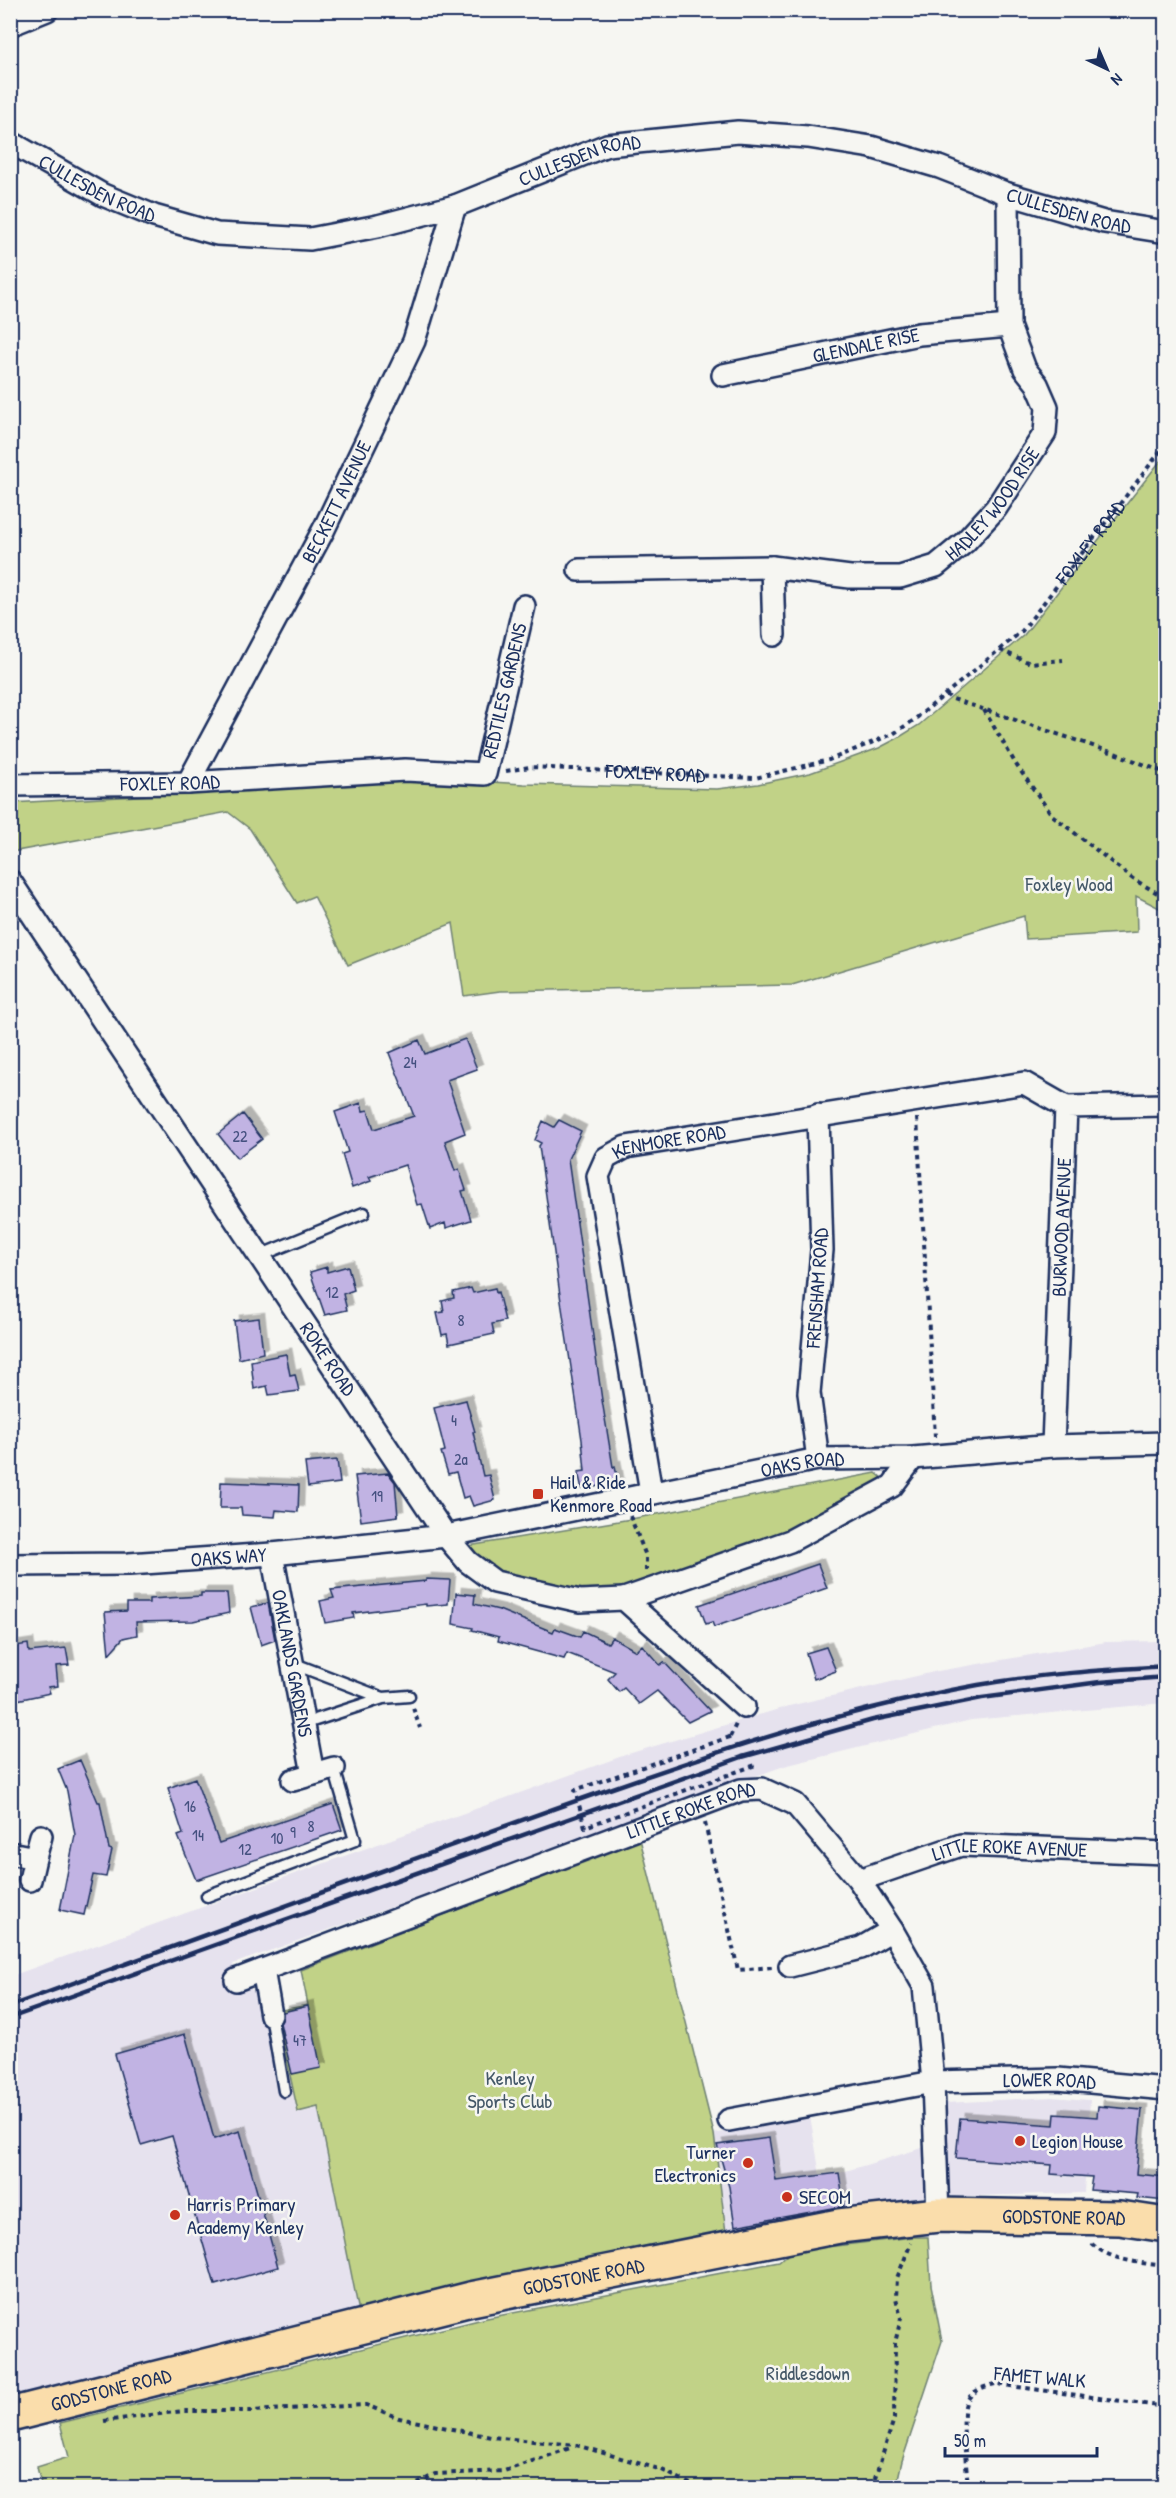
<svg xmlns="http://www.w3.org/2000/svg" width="1176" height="2498" font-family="'Patrick Hand',sans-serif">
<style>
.built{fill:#e6e2ee}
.green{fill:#c1d287;stroke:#6e8072;stroke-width:1.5}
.building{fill:#c1b3e3;stroke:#1b2f5e;stroke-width:1.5;filter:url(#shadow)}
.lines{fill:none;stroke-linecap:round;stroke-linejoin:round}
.service-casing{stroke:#1b2f5e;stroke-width:15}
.minor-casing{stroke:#1b2f5e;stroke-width:26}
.trunk-casing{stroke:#1b2f5e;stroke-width:38}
.path{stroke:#1b2f5e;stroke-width:4;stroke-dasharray:4.5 4.5;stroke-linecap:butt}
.service{stroke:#f6f6f2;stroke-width:10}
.minor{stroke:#f6f6f2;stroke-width:21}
.trunk{stroke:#faddab;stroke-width:33}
.rail{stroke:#1b2f5e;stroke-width:4.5}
.path-bridge{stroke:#1b2f5e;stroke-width:4;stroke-dasharray:4.5 4.5;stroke-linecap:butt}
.poi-dot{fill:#c8321e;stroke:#f6f6f2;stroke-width:2}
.labels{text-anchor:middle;stroke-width:5;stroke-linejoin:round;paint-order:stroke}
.number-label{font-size:16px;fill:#44507f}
.street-label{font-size:20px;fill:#1b2f5e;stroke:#f6f6f2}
.park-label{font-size:20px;fill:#445868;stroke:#f6f6f2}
.poi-label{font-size:20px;fill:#1b2f5e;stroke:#f6f6f2;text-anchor:start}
</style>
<defs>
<filter id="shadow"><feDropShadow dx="5.5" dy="-5.5" stdDeviation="0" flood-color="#0004"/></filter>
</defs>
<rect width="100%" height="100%" fill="#f6f6f2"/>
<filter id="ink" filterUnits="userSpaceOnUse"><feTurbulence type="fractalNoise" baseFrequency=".0167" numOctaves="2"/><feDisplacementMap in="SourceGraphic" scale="12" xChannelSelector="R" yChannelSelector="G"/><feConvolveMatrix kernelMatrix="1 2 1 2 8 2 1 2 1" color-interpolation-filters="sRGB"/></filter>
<g filter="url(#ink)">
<path class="built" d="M1165,1641V1703L971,1720L784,1766L233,1964L238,1985L246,1986L255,1992L260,2002L276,2015L298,2113L319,2108L360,2317L11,2400V1976L628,1754L789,1706L938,1671L1106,1642Z
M1051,2097L1090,2100L1084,2193L927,2197L726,2233L714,2134L810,2115L820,2176L839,2173L919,2149L946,2138V2103Z"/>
<path class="green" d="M1165,455V911L1136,896L1137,932L1026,939L1024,916L792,985L500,991L464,996L453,923L348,965L314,896L297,903L250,829L228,812L11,852V803L193,793L403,777L524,784L717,789L758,784L810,773L879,748L898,738L919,725L1024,635Z
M876,1473L892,1486L790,1541L624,1599L495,1582L456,1548L631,1519Z
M640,1839L714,2134L726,2233L360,2317L318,2107L298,2112L276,2011L308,2005L301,1970Z
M913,2237H928L931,2285L942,2341L902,2461L896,2487L42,2488L37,2467L69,2457L60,2423L487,2318L779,2262L792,2251Z"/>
<path class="building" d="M465,1039L477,1069L447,1080L465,1133L445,1141L455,1171L459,1169L466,1190L462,1191L471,1220L446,1228L445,1223L430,1229L422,1204L417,1205L405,1165L369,1177L371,1181L352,1188L342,1154L348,1152L335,1112L361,1103L363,1111L368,1110L374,1129L414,1116L389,1053L419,1040L425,1054Z
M243,1114L262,1139L237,1158L218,1134Z
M559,1120L581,1131L568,1159L602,1400L613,1467L615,1466L618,1483L582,1489L578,1472L585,1471L582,1440L559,1288L539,1146L541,1143L535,1140L543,1121L554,1127Z
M348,1266L354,1290L343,1294L347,1310L325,1315L310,1272L327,1267V1272Z
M471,1288L473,1293L495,1288L496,1293L498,1292L505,1321L492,1324L494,1334L449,1344L447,1334L442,1335L437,1313L444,1312L442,1301L454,1298L453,1292Z
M259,1318L263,1353L239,1359L234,1321Z
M286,1354L290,1375L295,1374L299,1391L269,1395L267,1386L254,1389L251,1361Z
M466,1400L475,1432H473L483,1476L489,1475L495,1500L473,1506L469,1496L463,1498L456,1472L448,1474L441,1452L445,1451L434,1408Z
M337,1460L340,1483L308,1487L305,1463Z
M388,1473L395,1482L398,1516L361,1521L355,1476Z
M221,1482L299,1485L298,1512L276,1510L275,1517L242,1515L241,1508H220Z
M818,1564L827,1588L714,1627L712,1622L706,1624L699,1605Z
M426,1579L450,1580L448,1604L426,1606V1604L353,1613L354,1618L325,1623L320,1601L334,1598L331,1590L426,1581Z
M201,1593H227L229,1613L193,1621L136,1622L137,1635L123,1638L109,1654L105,1612L127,1611V1603H149V1599L201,1596Z
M456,1593L475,1595L474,1604L499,1610L553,1632L555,1628L580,1637L583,1631L608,1643L612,1637L636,1651L642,1645L660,1665L664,1662L710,1711L688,1722L657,1691L639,1704L624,1688L619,1692L608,1679L615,1672L567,1653L564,1659L498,1641L499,1637L472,1630L473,1628L453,1624Z
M268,1603L275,1640L261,1645L251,1607Z
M28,1644L29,1652L66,1648L69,1665L56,1666L58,1686L48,1687L50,1693L17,1700L14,1668L10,1669V1647Z
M826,1647L836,1671L814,1679L806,1653Z
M80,1760L98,1802H100L109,1849L112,1850L106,1877L93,1875L84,1915L60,1910L75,1835L67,1791L58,1769Z
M195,1778L219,1843L333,1804L342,1830L196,1880L178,1836L183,1834L168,1788Z
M308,2006L321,2068L292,2074L280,2023L283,2012Z
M185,2034L214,2139L240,2131L278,2267L215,2285L172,2136L141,2145L115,2054Z
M1098,2106L1142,2110L1136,2174L1166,2177V2201L1137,2198L1138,2194L1090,2190L1092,2177L1051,2174L1052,2165L956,2158L960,2118L1054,2125L1055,2114L1097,2117Z
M769,2138L776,2181L839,2173L844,2206L735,2226L729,2187L717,2145Z"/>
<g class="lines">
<g class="service-casing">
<path id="service" d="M259,1256L364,1213
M292,1663L383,1698
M303,1724L383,1698L409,1696
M207,1896L355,1840L334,1768
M271,2015L284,2091"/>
</g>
<g class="minor-casing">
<g id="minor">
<path d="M10,25L47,10"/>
<path id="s2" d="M10,142L103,195L154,216L217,234L310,239L378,226L455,206L607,145L738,132L808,137L871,147L939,167L1008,194L1104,222L1166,232"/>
<path id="s3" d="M723,375L919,334L1009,326"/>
<path d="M772,567L774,635"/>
<path id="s4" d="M579,570L772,567L850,577H900L936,566L965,542L996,508L1045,433L1047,407L1037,384L1025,369L1009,326L1008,194"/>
<path id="s5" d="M188,783L324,529L414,341L455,206"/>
<path id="s6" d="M10,785L188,783L405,770L485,774L524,606"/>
<path id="s7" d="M10,881L446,1536L468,1562L495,1582L580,1601L624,1599L744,1707"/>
<path d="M818,1115L822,1250L809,1393L818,1459"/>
<path id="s8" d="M1053,1446L1066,1107L1166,1105"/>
<path id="s9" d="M651,1492L598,1176L606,1158L626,1147L1024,1083L1066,1107"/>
<path id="s10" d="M272,1554L313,1774"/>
<path id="s11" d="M10,1565L129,1564L272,1554L446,1536L818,1459L913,1458L1053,1446L1166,1443"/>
<path d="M624,1599L790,1541L892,1486L913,1458"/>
<path d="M293,1780L334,1768"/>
<path d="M10,1853L35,1858L30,1880"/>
<path d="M35,1858L41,1836"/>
<path id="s12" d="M859,1880L961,1845L1166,1853"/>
<path d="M790,1966L861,1948L892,1930"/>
<path d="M263,1970L271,2015"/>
<path id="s13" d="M236,1980L741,1790L762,1789L795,1804L859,1880L892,1930L924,1986L933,2082L938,2215"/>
<path id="s14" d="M729,2120L933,2082L1058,2079L1166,2089"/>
</g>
</g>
<g class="trunk-casing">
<g id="trunk">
<path id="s15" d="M10,2415L471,2299L839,2226L938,2215L1120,2218L1166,2225"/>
</g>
</g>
<g class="path">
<path d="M1000,650L1030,663L1063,660"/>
<path d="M946,694L950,698L1117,754L1166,773"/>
<path d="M984,710L1017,766L1052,815L1133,879L1166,898"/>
<path id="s1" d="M506,771L530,767L755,778L829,760L893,734L914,720L1022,631L1166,444"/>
<path d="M917,1118L935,1437"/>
<path d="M630,1516L646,1556V1571"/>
<path d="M413,1708L420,1728"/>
<path d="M730,1737L736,1724"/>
<path d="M705,1823L738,1970L772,1967"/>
<path d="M1092,2244C1111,2261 1141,2263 1166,2266"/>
<path d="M104,2421L183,2411H250L366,2405L399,2418L491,2437L576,2445L662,2470L699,2488"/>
<path d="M410,2488L435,2474L504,2471L573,2447"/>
<path d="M872,2488L894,2419L895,2343L901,2318L896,2298L897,2278L911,2243"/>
<path d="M968,2488C967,2469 960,2418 966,2403C971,2391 984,2386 996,2384L1166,2407"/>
</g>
<use href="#service" class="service"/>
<use href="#minor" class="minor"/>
<use href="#trunk" class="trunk"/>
<path class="rail" d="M10,2006C157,1953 304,1900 450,1846C623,1784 797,1718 978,1685C1040,1674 1103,1670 1166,1666
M10,2018L742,1757L873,1720L982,1698L1100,1682L1166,1677"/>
<path class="path-bridge" d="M730,1737L575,1790L585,1827L758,1764"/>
</g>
</g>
<g class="poi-dot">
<rect x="532" y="1488" width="12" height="12" rx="3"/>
<circle cx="1020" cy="2141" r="6"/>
<circle cx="748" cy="2163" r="6"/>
<circle cx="787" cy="2197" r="6"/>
<circle cx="175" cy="2215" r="6"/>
</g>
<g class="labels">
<g class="number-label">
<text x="410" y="1068">24</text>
<text x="240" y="1142">22</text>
<text x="332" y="1298">12</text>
<text x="461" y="1326">8</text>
<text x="454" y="1426">4</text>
<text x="461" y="1465">2a</text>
<text x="377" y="1502">19</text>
<text x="190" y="1812">16</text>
<text x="311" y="1832">8</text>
<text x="293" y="1838">9</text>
<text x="198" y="1841">14</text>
<text x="277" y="1844">10</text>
<text x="245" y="1855">12</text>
<text x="300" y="2046">47</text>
</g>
<g class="street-label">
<text dy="7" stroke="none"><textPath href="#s2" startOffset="603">CULLESDEN ROAD</textPath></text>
<text dy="7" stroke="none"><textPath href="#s2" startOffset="99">CULLESDEN ROAD</textPath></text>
<text dy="7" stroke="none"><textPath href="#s2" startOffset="1107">CULLESDEN ROAD</textPath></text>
<text dy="7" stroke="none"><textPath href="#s3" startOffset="146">GLENDALE RISE</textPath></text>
<text dy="7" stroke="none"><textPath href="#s5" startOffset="318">BECKETT AVENUE</textPath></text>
<text dy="7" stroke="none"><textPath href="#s4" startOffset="444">HADLEY WOOD RISE</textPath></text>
<text dy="7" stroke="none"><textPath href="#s1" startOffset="672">FOXLEY ROAD</textPath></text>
<text dy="7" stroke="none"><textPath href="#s6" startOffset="561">REDTILES GARDENS</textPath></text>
<text dy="7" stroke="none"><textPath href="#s1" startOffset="150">FOXLEY ROAD</textPath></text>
<text dy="7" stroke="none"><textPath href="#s6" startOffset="160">FOXLEY ROAD</textPath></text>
<text dy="7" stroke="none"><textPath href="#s9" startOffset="406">KENMORE ROAD</textPath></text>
<text dy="7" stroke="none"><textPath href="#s8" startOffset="219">BURWOOD AVENUE</textPath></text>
<text transform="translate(817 1288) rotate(-86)" y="7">FRENSHAM ROAD</text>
<text dy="7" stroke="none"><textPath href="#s7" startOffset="574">ROKE ROAD</textPath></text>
<text dy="7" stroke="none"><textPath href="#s11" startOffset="801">OAKS ROAD</textPath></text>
<text dy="7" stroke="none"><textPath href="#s11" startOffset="219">OAKS WAY</textPath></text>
<text dy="7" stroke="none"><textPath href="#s10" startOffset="111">OAKLANDS GARDENS</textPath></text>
<text dy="7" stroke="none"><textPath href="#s13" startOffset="486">LITTLE ROKE ROAD</textPath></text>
<text dy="7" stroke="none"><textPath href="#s12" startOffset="156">LITTLE ROKE AVENUE</textPath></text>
<text dy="7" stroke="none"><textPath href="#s14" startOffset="324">LOWER ROAD</textPath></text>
<text dy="7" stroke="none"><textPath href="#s15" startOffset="1076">GODSTONE ROAD</textPath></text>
<text dy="7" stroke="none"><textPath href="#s15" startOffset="590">GODSTONE ROAD</textPath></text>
<text transform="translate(1040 2377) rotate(5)" y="7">FAMET WALK</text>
<text dy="7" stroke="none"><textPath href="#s15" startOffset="104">GODSTONE ROAD</textPath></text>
</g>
<g class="park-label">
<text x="1069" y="891">Foxley Wood</text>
<text x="510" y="2085">Kenley<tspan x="510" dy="23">Sports Club</tspan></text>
<text x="808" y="2380">Riddlesdown</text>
</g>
<g class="poi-label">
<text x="550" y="1489">Hail &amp; Ride<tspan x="550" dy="23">Kenmore Road</tspan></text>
<text x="1032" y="2148">Legion House</text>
<text x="736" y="2159" text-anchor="end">Turner<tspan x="736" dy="23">Electronics</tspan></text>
<text x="799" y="2204">SECOM</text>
<text x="187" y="2211">Harris Primary<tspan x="187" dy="23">Academy Kenley</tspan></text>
</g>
</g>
<rect width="1176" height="2498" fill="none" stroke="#f6f6f2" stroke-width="36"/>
<rect x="18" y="18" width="1140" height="2462" fill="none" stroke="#1b2f5e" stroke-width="2" filter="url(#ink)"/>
<g transform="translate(1107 69) rotate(136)" stroke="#f6f6f2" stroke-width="4.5" paint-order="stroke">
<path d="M0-4.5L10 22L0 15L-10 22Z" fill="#1b2f5e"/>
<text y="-9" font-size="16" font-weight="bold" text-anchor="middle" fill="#1b2f5e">N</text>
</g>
<path d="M945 2447v9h152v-9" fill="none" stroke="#1b2f5e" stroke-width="3"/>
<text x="954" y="2447" font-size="18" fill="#1b2f5e" stroke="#f6f6f2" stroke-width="4.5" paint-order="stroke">50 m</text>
</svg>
